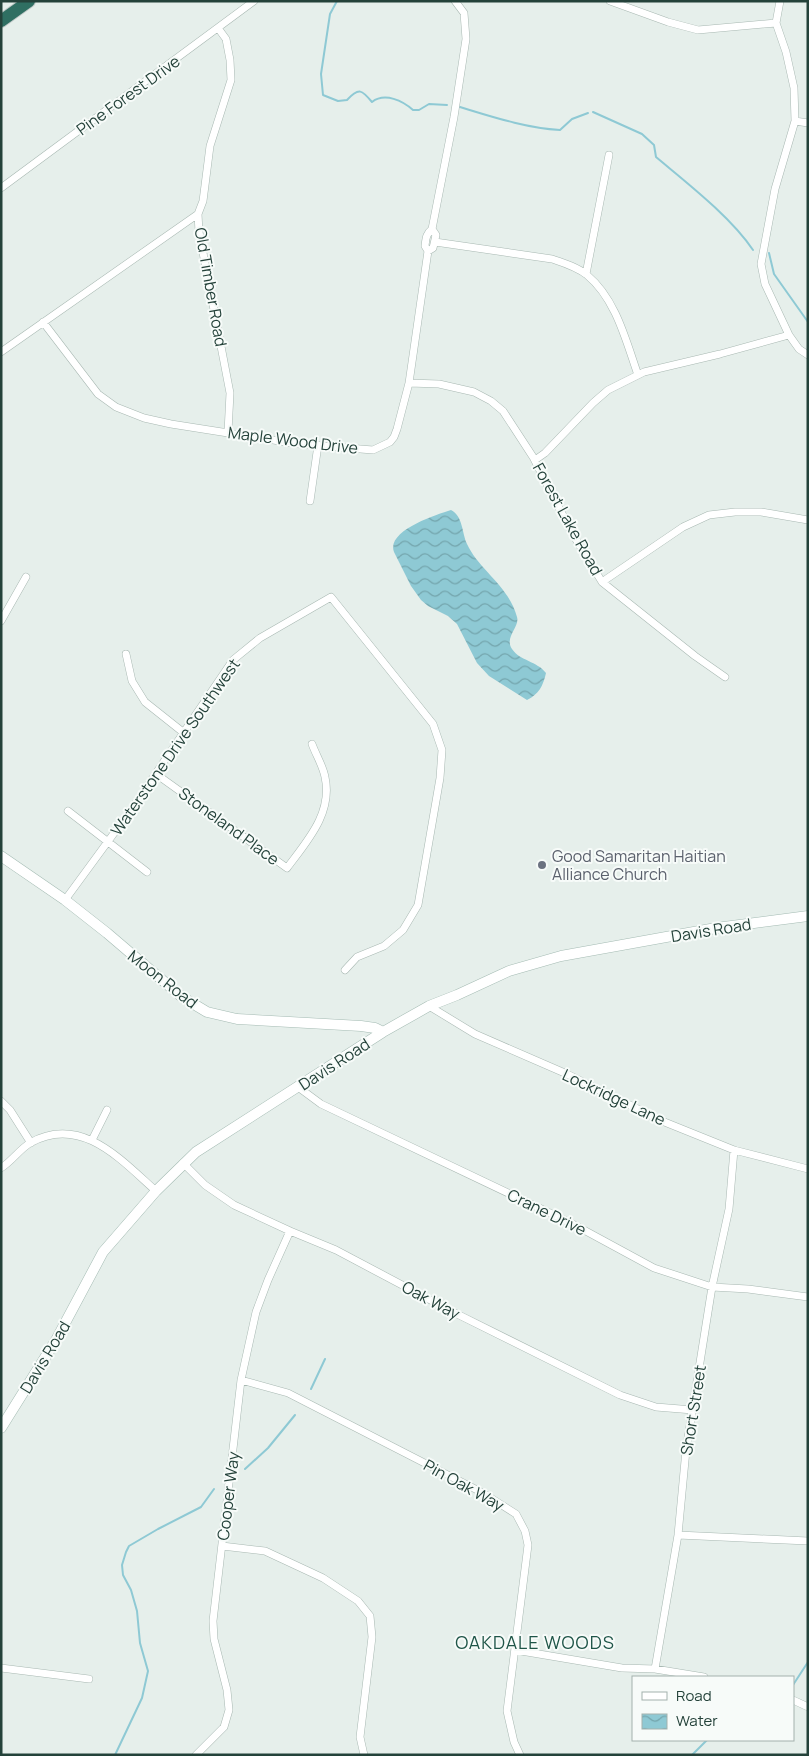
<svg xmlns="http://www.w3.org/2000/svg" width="809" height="1756" font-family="Manrope,sans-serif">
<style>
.water{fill:url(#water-waves)}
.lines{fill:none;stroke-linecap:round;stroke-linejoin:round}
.stream{stroke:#8ec9d4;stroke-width:2}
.street-casing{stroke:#a8b8b2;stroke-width:8}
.secondary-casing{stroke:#a4bbb3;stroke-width:11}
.highway-casing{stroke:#c2cac8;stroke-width:14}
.street{stroke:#fff;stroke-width:7}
.secondary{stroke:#fff;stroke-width:10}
.highway{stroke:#2f6f62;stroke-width:12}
.worship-dot{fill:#6b7280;stroke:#f7fbf9;stroke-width:2}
.labels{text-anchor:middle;stroke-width:4;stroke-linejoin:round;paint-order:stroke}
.street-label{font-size:16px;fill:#24423a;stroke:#f7fbf9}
.worship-label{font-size:16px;fill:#5b616d;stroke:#f7fbf9;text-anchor:start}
.neighbourhood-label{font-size:18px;letter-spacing:1px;fill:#1f5548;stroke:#f7fbf9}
</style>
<defs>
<pattern id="water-waves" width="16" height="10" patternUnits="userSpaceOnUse" patternTransform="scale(1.25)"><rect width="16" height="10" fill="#8ec9d4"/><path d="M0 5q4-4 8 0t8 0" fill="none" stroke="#74a5ad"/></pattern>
</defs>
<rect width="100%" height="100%" fill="#e6efeb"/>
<path class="water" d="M451,510C463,516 462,533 467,544C479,570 509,586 517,617C520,627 504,637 512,649C520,661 537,661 546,673C543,686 539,694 527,700L489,676L477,663L457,624L448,616L428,606L421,600L411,586L394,552C386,531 435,515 451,510Z"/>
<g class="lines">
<path class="stream" d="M337,1L330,14L321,74L323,95L338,101L347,100C359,87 362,90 372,102C385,92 403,101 413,110H419L429,104L447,105
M460,107C493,117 526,128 560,130L572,119L588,113
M593,112L642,134L654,145L656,157C687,183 731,217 753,250
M769,253L774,274L808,322
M311,1389L325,1359
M245,1469L268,1448L295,1415
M793,1685L808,1662
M115,1755L142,1698L148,1671L140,1643L137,1611L131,1590L123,1575L122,1565L126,1552L129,1546L158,1529L201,1507L214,1489
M692,1755L707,1740"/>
<g class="street-casing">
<path id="street" d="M610,1L668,22L698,30L776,23
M780,1L776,23L786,52L794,88L795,121L775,189L761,264L765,284L789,335L799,349L808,355
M218,28L226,39L230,60L231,80L210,146L203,201L198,214L199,232L230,393L228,432
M795,121L808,123
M1,188L254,1
M435,242L552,259C564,263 577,267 587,275C616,299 626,341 638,375
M428,251L433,248L436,235L432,229
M586,274L609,155
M43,322L98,394L116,407L144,418L171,424L298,444L373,450L390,442L394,437L397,429L409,383L428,251L425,246C426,238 426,234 432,229L454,117L466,39L464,13L455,1
M1,352L198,214
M409,383L439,384L474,392L491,401L503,411L533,457L572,533L602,582L695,656L725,677
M535,460L545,453L593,403L608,390L644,372L720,354L789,335
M310,501L318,445
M602,582L683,527L709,515L735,512H761L808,520
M1,621L26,577
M126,654L132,681L145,702L184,733
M156,774L287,868C307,841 333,813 325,777C323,766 316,755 312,744
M68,811L147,872
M65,900L131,810L233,660L260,638L331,597L433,724L442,750L440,778L418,905L403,930L384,946L357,957L345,970
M429,1006L475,1034L567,1074L662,1121L734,1150L808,1169
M298,1087L321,1104L571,1223L654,1268L712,1287L748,1289L808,1297
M1,1101L10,1110L31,1143
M92,1140L107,1110
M183,1163L205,1185L234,1205L290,1231L336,1250L453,1312L620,1395L656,1407L693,1410
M1,1168C12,1161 19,1150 30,1143C81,1114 121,1160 156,1191
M241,1380L288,1393L483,1493L516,1514L525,1531L528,1545L507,1711L514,1742L520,1755
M678,1535L808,1541
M222,1546L265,1551L323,1578L358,1601L370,1616L372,1637L360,1737L364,1755
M515,1650L622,1668L655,1669L704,1677
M1,1668L89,1679
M655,1669L678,1535L686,1450L712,1287L729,1209L734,1150
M793,1700L808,1707
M196,1755L224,1727L229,1710L227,1690L214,1639L213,1621L241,1380L256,1312L268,1280L290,1231"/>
</g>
<g class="secondary-casing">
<path id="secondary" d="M1,856L65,900L107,933L182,997L207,1012L237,1019L361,1026L375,1028L383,1032
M1,1428L56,1340L103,1252L156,1191L196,1152L383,1032L429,1006L457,995L509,971L561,956L716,928L808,916"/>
</g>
<g class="highway-casing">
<path id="highway" d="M1,21L29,1"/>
</g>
<use href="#street" class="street"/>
<use href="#secondary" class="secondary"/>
<use href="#highway" class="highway"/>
</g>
<circle class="worship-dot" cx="542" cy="865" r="5"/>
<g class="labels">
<g class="street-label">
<text transform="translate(128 95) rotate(-36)" y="6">Pine Forest Drive</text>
<text transform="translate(211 287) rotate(80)" y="6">Old Timber Road</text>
<text transform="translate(293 440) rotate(7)" y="6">Maple Wood Drive</text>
<text transform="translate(568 519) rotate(61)" y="6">Forest Lake Road</text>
<text transform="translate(175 747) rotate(-55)" y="6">Waterstone Drive Southwest</text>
<text transform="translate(229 826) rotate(36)" y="6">Stoneland Place</text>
<text transform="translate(711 930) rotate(-9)" y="6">Davis Road</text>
<text transform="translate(163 979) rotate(38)" y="6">Moon Road</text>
<text transform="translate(334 1064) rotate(-33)" y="6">Davis Road</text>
<text transform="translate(614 1097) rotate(25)" y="6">Lockridge Lane</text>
<text transform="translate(547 1212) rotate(26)" y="6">Crane Drive</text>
<text transform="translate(431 1300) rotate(28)" y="6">Oak Way</text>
<text transform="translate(45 1357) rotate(-59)" y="6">Davis Road</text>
<text transform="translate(693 1410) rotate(-81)" y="6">Short Street</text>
<text transform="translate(464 1485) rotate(29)" y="6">Pin Oak Way</text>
<text transform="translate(228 1496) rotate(-83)" y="6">Cooper Way</text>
</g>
<g class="worship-label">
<text x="552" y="862">Good Samaritan Haitian<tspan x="552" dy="18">Alliance Church</tspan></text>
</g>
<g class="neighbourhood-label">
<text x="535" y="1649">OAKDALE WOODS</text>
</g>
</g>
<rect width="809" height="1756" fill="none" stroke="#24423a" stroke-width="5"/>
<rect x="632" y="1676" width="162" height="65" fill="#f7fbf9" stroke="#a3b1ad"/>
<rect x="642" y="1692" width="25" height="8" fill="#ffffff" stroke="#a3b1ad"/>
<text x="676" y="1701" font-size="15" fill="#24423a">Road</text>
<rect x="642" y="1714" width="25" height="15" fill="url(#water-waves)" stroke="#a3b1ad"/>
<text x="676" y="1726" font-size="15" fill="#24423a">Water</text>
</svg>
